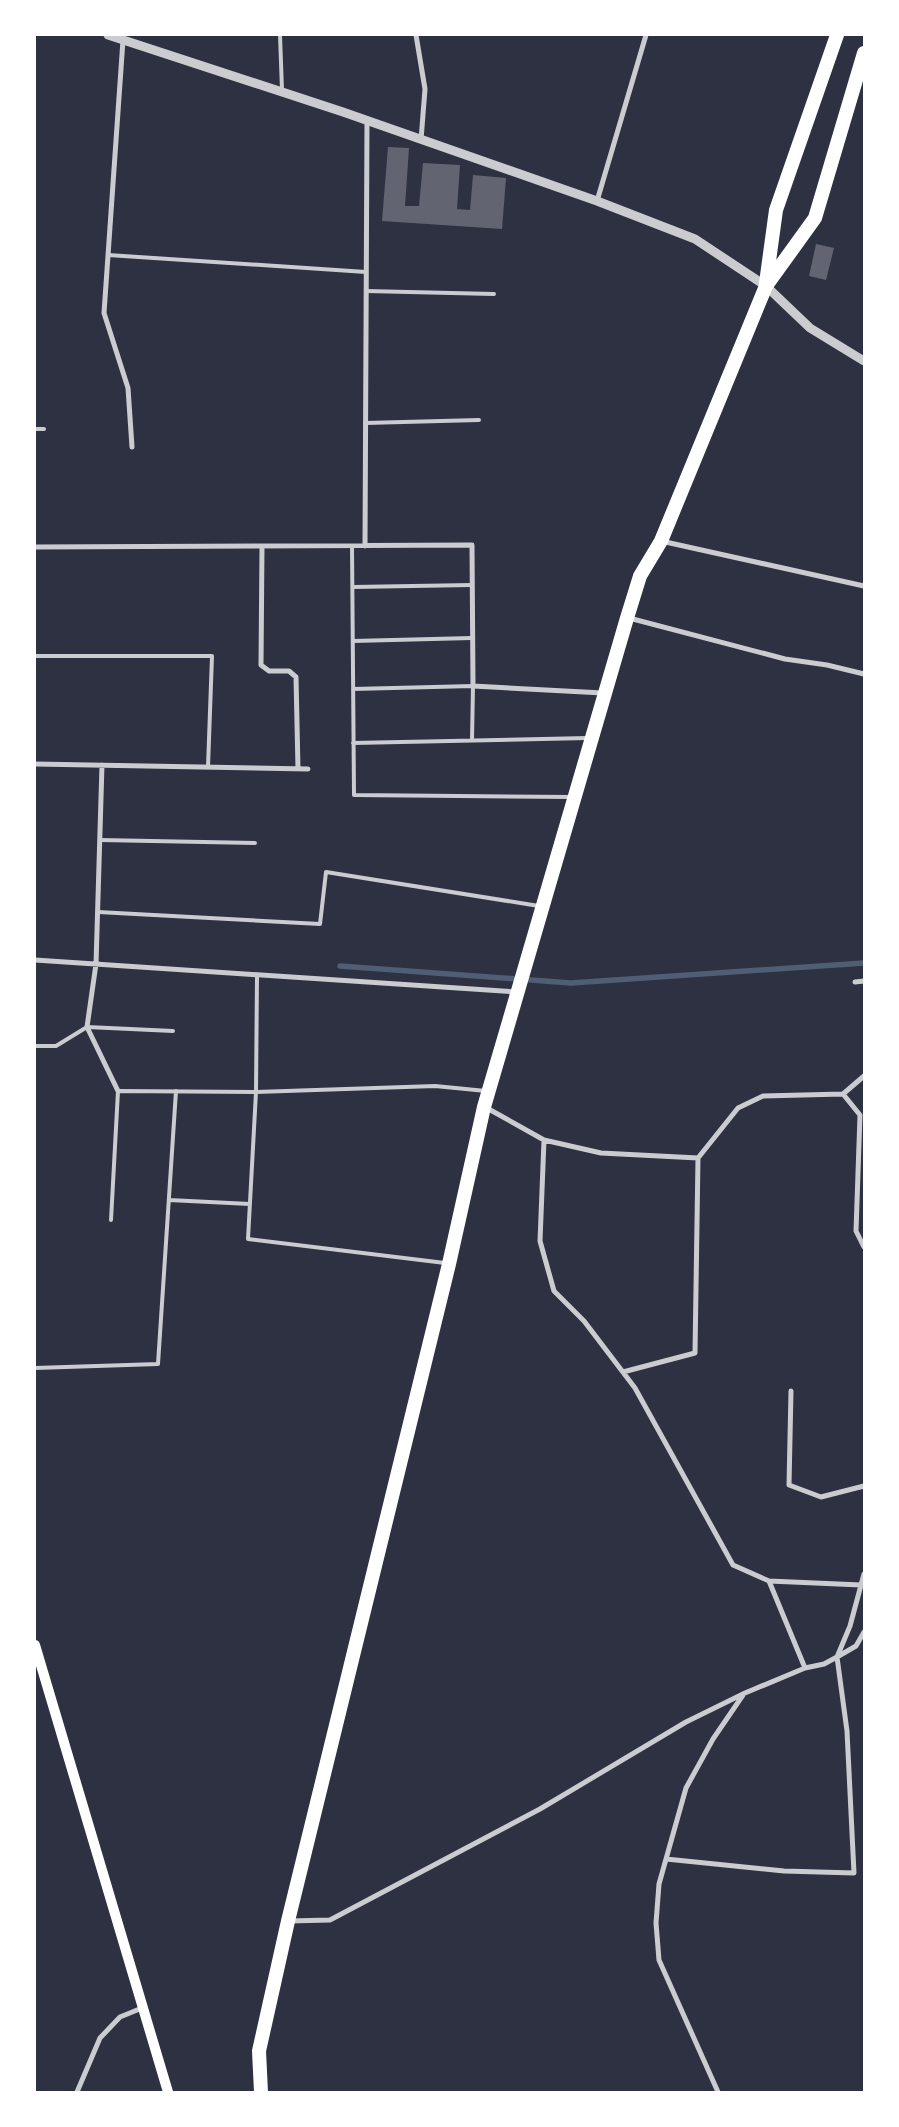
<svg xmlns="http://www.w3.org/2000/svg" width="899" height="2127" font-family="'PT Sans Narrow',sans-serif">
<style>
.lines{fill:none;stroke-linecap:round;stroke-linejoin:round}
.stream{stroke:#4f5d75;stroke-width:5.5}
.building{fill:#626471}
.service{stroke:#caccd0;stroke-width:4}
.minor{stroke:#caccd0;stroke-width:5}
.tertiary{stroke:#caccd0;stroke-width:9}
.secondary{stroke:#fff;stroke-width:10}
.trunk{stroke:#fff;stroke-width:14}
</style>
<rect width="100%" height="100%" fill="#2d3142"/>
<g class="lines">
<path class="stream" d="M340,966L571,983L864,963"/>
</g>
<path class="building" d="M388,147L409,148L405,206H419L423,163L460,165L457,209L470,210L473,175L506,178L502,229L382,221Z
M816,244L834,248L826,280L809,276Z"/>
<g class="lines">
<path class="service" d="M280,35L282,90
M108,255L366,272
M366,291L494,294
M365,423L479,420
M35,429H44
M352,546L354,795L571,797
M353,587L472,585
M353,641L472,638
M35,656H212L208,767
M353,689L473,686L472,740
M353,743L588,738
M100,840L255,843
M98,912L320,924L326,872L539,906
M257,975L256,1092L248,1239L445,1263
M35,1046H56L87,1027L173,1031
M169,1200L250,1204
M111,1220L118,1091L256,1092L435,1086L486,1091
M35,1368L158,1364L176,1091"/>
<path class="minor" d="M416,35L425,89L421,140
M123,40L104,313L128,388L132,447
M597,201L646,35
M661,541L864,586
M262,546L261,665L269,671H289L296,677L298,769
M365,546L367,121
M35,547L472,545L473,686L603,693
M629,618L785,659L827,665L864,674
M35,764L308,769
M102,765L96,964L87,1027L118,1091
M35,960L516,992
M855,982L864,981
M843,1094L860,1115L856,1231L864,1247
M485,1107L544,1140L601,1153L698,1158L738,1108L763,1096L843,1094L864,1076
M544,1140L540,1241L554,1291L584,1321L635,1388L733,1565L769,1581L805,1668
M623,1372L695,1353L698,1158
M791,1391L789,1485L821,1497L864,1486
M769,1581L861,1585
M666,1859L784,1871L854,1873L847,1731L837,1657L856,1646L864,1632
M289,1921L330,1920L540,1809L686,1722L745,1693L805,1668L824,1664L837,1657L850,1626L864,1574
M77,2092L100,2038L120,2017L142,2008
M718,2092L659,1960L656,1923L659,1884L686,1788L713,1739L743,1695"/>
<path class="tertiary" d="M108,35L343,112L597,201L695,239L766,286L810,328L864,361"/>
<path class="secondary" d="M35,1645L168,2092"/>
<path class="trunk" d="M766,283L776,210L837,35
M261,2092L259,2051L288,1921L449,1264L484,1107L627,618L640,576L661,541L766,286L815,218L864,53"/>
</g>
<rect width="899" height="2127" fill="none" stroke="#ffffff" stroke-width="72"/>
</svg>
